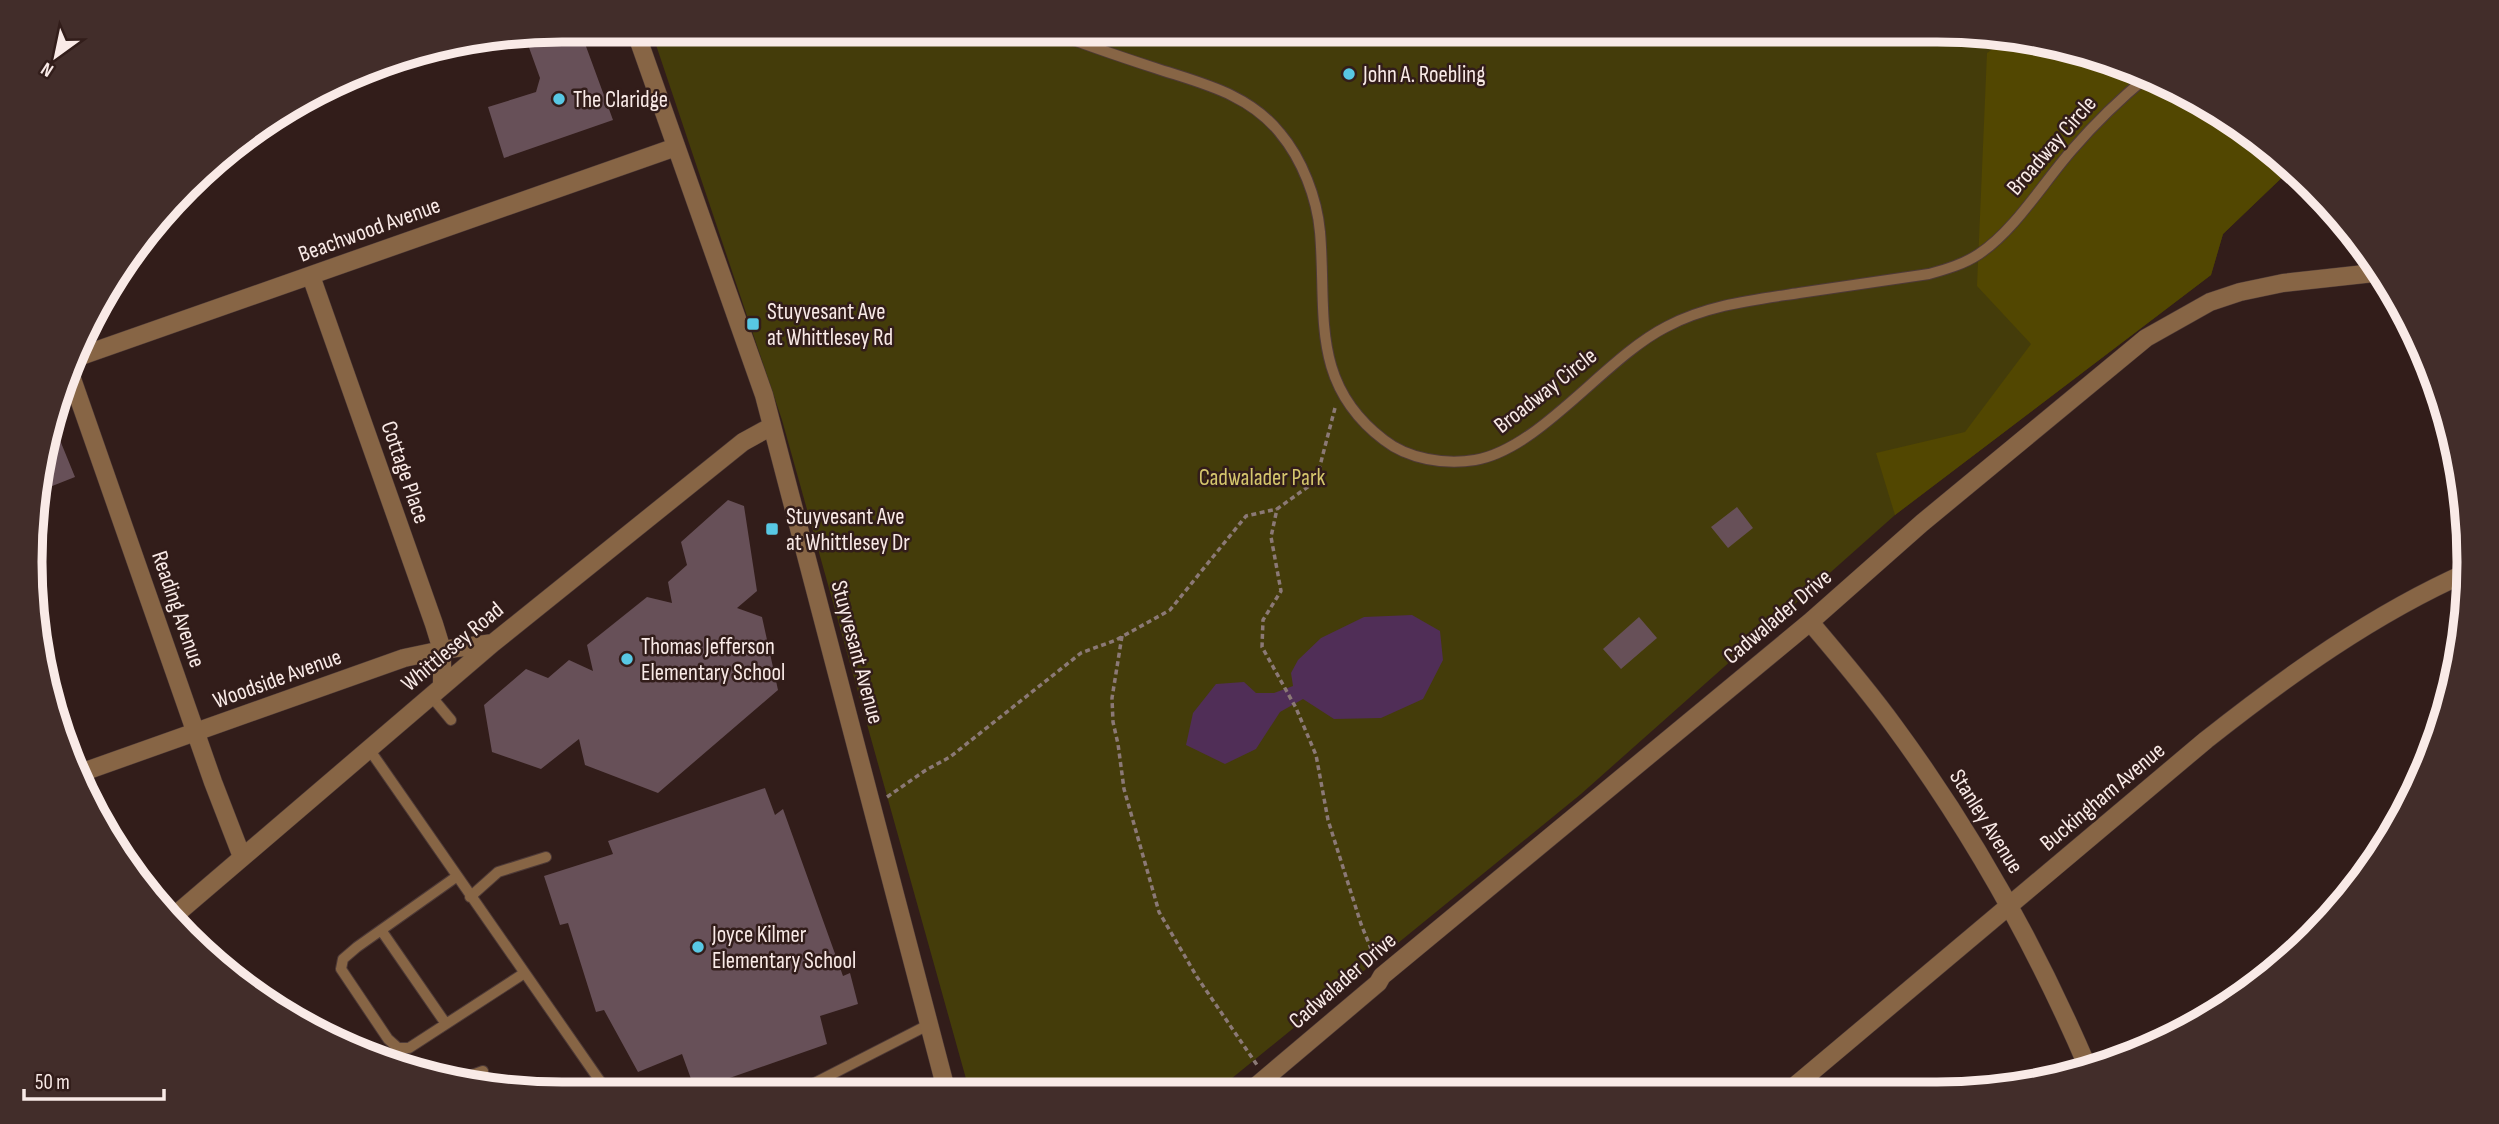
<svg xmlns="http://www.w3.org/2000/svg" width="2499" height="1124" font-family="'Sofia Sans Condensed',sans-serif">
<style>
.green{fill:#443c0a}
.forest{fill:#524701}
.water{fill:#502e57}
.building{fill:#675058}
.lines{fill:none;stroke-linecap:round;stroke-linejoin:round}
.lane-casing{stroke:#4e3a37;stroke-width:12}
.street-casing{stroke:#4e3a37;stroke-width:19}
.path{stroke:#8b7976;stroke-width:3.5;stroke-dasharray:5 3.5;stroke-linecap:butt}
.lane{stroke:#876545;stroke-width:10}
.street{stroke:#876545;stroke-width:18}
.poi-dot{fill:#58c8e4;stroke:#321d1a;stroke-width:2.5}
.labels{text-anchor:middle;stroke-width:5;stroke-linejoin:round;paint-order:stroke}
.poi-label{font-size:23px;fill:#f9eae7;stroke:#321d1a;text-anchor:start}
.street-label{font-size:23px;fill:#f9eae7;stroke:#321d1a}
.park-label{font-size:23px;fill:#d5c66d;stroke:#321d1a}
.rim{fill:none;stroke:#f9eae7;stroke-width:9}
</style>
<rect width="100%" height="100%" fill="#321d1a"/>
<path class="green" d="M651,30H1937L2040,40L2140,70L2232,119L2292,168L2223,234L2211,275L1895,515L1581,794L1215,1092L970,1093L782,420Z"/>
<path class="forest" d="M2010,37L2040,40L2140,70L2232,119L2292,168L2223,234L2211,275L1895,515L1876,453L1965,432L2031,344L1977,286L1987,53Z"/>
<path class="water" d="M1412,615L1440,631L1443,660L1423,699L1381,718L1334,719L1303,699L1280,712L1256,749L1225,764L1186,745L1193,713L1216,684L1244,682L1256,693H1274L1293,686L1291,673L1298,660L1321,638L1364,617Z"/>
<path class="building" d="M567,30H580L613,120L504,158L488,107L536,92L540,78L527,42Z
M53,423L75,477L37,492L40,459Z
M728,500L744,506L757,591L737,608L762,617L778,690L658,793L585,765L579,739L541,769L492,752L484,705L526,669L548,678L569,660L593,671L587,645L647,597L672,603L668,582L687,565L681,542Z
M1737,507L1753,528L1728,548L1711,527Z
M1639,617L1657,638L1621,669L1603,649Z
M765,788L775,815L783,809L843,976L850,973L858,1004L820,1016L827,1044L695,1090L682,1054L638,1072L604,1010L596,1012L568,923L560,925L544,876L613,854L608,841Z"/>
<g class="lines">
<g class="lane-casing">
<path id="lane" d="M1047,30C1083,44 1118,56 1155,68C1200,83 1248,93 1280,133C1302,159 1317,198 1320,232C1327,313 1309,383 1384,440C1408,459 1445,465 1475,460C1540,449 1605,358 1666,327C1707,305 1753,300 1799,293C1842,287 1886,280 1929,274C1947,269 1964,264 1979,254C2015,230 2043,183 2072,150C2096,122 2121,98 2149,75
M431,696L451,720
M369,749L609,1094
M456,877L357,947L343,959L341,969L388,1039L398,1048H409L523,974
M470,897L498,872L546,857
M381,930L446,1024
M453,1082L483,1071
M795,1093L928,1025"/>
</g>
<g class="street-casing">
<path id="street" d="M635,30L764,395L947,1093
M311,276L434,624L442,650V686
M78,357L676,147
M71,376L213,782L242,857
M1810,622C1839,656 1868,690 1894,726C1972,832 2036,946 2088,1068
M80,773L404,658L442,650L493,643
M174,916L493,643L743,442L772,426
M1790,1090L2206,740C2287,676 2373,614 2468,572
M1249,1092L1378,983L1382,976L1810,622L1922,523L2146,338L2210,302L2240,292L2283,283L2383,272"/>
</g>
<path class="path" d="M1335,408L1316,481L1277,509L1271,537L1281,591L1263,620L1262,647L1296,708L1316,755L1328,820L1361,924L1376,961
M1122,636L1112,698L1113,722L1118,744L1124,789L1159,912L1197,977L1257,1065
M887,797L926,770L950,757L1081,653L1116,640L1170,610L1246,516L1277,509
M1300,1092L1301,1091"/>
<use href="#lane" class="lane"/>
<use href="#street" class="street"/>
</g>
<g class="poi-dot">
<circle cx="1349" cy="74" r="7"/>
<circle cx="559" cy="99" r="7"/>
<rect x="746" y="317" width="14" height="14" rx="3.5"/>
<rect x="765" y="522" width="14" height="14" rx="3.5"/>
<circle cx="627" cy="659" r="7"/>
<circle cx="698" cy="947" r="7"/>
</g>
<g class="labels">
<g class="poi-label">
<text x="1363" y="82">John A. Roebling</text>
<text x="573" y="107">The Claridge</text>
<text x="767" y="319">Stuyvesant Ave<tspan x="767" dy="26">at Whittlesey Rd</tspan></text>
<text x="786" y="524">Stuyvesant Ave<tspan x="786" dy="26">at Whittlesey Dr</tspan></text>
<text x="641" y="654">Thomas Jefferson<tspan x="641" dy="26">Elementary School</tspan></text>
<text x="712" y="942">Joyce Kilmer<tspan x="712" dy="26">Elementary School</tspan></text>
</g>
<g class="street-label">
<text transform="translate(2051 145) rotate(-49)" y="8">Broadway Circle</text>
<text transform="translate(369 229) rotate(-20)" y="8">Beachwood Avenue</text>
<text transform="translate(1545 390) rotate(-38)" y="8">Broadway Circle</text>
<text transform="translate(406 472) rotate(71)" y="8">Cottage Place</text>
<text transform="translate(179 609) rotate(71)" y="8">Reading Avenue</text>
<text transform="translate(1777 616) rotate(-40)" y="8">Cadwalader Drive</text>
<text transform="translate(452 646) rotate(-40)" y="8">Whittlesey Road</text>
<text transform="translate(858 652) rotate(75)" y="8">Stuyvesant Avenue</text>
<text transform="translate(277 678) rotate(-20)" y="8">Woodside Avenue</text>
<text transform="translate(2102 796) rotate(-40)" y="8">Buckingham Avenue</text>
<text transform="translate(1987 821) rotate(58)" y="8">Stanley Avenue</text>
<text transform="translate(1342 980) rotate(-41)" y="8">Cadwalader Drive</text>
</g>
<g class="park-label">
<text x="1262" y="485">Cadwalader Park</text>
</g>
</g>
<path d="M0 0H2499V1124H0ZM562 42H1937A520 520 0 0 1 2457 562V562A520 520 0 0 1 1937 1082H562A520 520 0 0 1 42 562V562A520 520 0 0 1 562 42Z" fill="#422d2a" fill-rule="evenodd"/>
<path class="rim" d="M562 42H1937A520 520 0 0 1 2457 562V562A520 520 0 0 1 1937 1082H562A520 520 0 0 1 42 562V562A520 520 0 0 1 562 42Z"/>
<g transform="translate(56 56) rotate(213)" stroke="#321d1a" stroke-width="5" paint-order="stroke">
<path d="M0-5L12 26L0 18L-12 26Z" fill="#f9eae7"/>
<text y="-10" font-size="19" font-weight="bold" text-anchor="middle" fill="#f9eae7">N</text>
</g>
<path d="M24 1089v10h140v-10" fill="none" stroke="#f9eae7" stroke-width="3.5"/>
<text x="35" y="1089" font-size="21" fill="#f9eae7" stroke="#321d1a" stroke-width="5" paint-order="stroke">50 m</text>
</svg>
